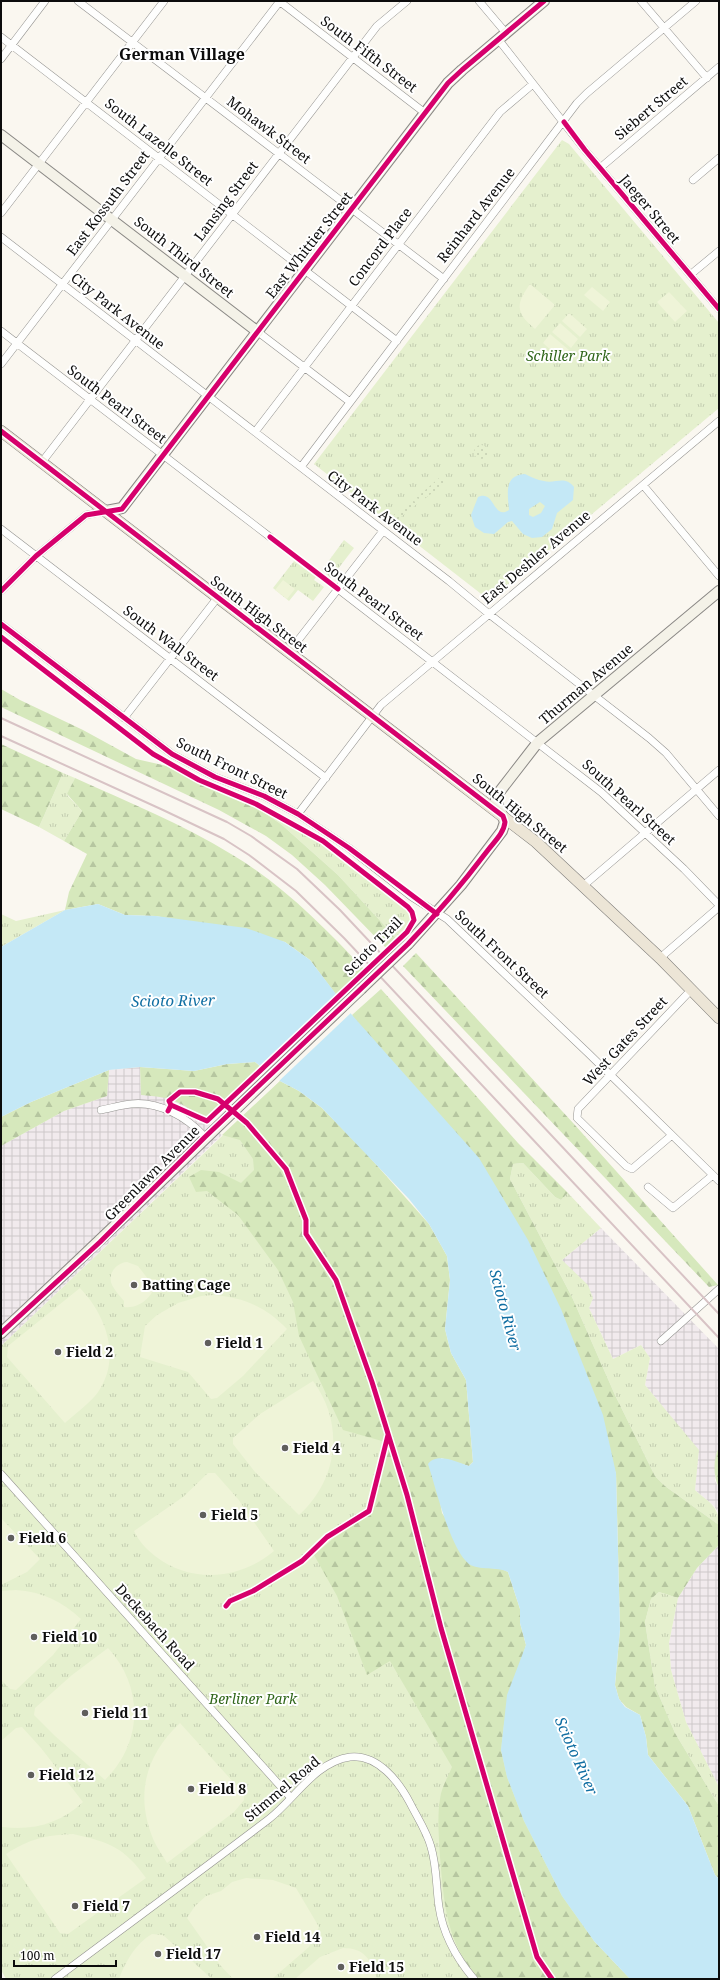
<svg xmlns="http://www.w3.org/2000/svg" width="720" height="1980" font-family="'Noto Serif',serif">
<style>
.industrial{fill:url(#industrial-grid)}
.grass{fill:url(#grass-tufts)}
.forest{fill:url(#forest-firs)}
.garden{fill:url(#garden-dots)}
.pitch{fill:#eff4d8}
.water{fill:#c4e8f6;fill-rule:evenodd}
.pier{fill:#faf7f0}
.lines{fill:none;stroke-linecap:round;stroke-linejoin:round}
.street-casing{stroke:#93928f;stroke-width:8}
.secondary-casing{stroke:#8a8885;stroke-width:12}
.primary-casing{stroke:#807f7c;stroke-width:12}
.street{stroke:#fefefd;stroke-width:7}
.secondary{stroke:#f4f2e8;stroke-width:10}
.primary{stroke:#ece5d6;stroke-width:11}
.rail{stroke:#d8c3c5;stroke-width:2}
.secondary-bridge-casing{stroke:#8a8885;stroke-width:12;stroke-linecap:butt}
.secondary-bridge{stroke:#f4f2e8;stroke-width:10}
.cycleway-casing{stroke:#fff;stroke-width:8}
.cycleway{stroke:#d6006c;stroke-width:5}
.poi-dot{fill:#5f5e5c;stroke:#fff;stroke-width:1.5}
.labels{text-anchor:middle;stroke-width:4;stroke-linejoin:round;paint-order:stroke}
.street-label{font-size:14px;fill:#0c0c0c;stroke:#fff}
.park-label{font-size:14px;font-style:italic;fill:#30661a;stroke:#fff}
.poi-label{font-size:14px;font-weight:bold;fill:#0c0c0c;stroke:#fff;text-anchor:start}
.water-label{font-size:15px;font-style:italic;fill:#106ea2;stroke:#fff}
.quarter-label{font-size:16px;font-weight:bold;fill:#0c0c0c;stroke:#fff}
</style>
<defs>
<pattern id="industrial-grid" width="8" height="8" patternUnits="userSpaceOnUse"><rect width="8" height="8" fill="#f1eaed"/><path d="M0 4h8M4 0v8" fill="none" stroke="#cdc8ca"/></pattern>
<pattern id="grass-tufts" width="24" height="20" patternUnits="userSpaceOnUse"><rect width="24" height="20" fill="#e5f0ce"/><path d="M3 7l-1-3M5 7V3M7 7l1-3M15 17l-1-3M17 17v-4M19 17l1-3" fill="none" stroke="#c3cdb0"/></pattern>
<pattern id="forest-firs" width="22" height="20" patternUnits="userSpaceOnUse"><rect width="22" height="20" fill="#d6e8bc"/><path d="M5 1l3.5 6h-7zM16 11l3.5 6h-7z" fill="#b6c6a0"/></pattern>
<pattern id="garden-dots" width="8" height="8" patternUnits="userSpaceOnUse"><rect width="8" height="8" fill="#e5f0ce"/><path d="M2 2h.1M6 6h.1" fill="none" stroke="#c3cdb0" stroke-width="1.8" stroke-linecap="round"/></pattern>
</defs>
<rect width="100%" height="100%" fill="#faf7f0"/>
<path class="industrial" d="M140,1067L141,1095L163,1096L186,1105L222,1135L1,1346V1146L64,1111L107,1096L109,1070Z
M601,1228L719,1349V1447L716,1454L715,1481L719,1488V1514L714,1506L695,1490L698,1450L645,1385L650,1358L641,1345L613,1359L589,1308L593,1298L562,1260Z
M719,1545V1787L686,1722L671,1670L669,1643L678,1598L697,1568Z"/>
<path class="grass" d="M562,140L569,144L719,323V408L489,600L314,464Z
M344,540L354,548L331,578L322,570Z
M294,561L316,577L314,580L324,587L313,601L298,590L289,601L273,588Z
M63,773L75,778L67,795L82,811L64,841L39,827Z
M249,798L293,820L329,844L411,905L414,912L410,923L396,938L338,875L282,825L248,801Z
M65,910L1,947V914L16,921Z
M280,1081L594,1941L630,1979H6L1,1970V1346Z
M523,1163L555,1197L561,1200L568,1193L601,1228L562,1260L588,1285L593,1298L589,1308L613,1359L641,1345L650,1358L645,1385L699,1450L695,1490C708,1502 719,1505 719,1525L665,1486L655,1476L615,1395L572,1297L510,1179L513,1164Z
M659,1592L678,1598L669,1643L671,1670L686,1722L719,1787V1806L675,1733L655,1686L645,1622L651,1599Z"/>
<path class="forest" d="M1,689L20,700L83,730L136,759L167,766L248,801L282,825L338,875L396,938L386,948L325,885L292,855L266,836L219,810L1,707Z
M1,744L63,773L39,827L1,809Z
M75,778C128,802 182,824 231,854C282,884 324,927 364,969L337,996L310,960L285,942L156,916L125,915L98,904L65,910L69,892L87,854L64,841L82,811L67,794Z
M416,953L574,1124L718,1285L709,1287L403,966Z
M381,989L518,1143L568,1193L561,1200L555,1197L523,1163L513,1164L510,1179L572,1297L615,1395L655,1476L665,1486L719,1525V1545L697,1568L678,1598L659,1592L651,1599L645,1622L655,1686L675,1733L719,1806V1879L715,1875L688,1806L648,1755L646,1737L640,1715L626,1707L619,1699L615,1685L620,1629L616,1473L352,1015Z
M255,1062L261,1067L206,1121C182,1102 172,1097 141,1095L140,1067L194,1071L227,1064Z
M109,1070L107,1096L64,1111L1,1146V1117L31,1102Z
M280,1081L299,1091L322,1108L365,1152L429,1224L447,1256L450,1280L445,1329L451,1353L466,1380L473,1462L469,1466L441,1458L440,1501L442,1513L480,1567L502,1569L508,1572L520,1609V1623L526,1645L504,1724L501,1750L507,1777L524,1821L562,1896L594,1941L630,1979H479C446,1943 444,1903 440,1857C439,1839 437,1817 440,1799C441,1788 448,1777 452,1767L390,1661L367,1675L337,1596L314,1555L334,1538L370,1514L388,1450L382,1441L343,1430L299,1336L293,1302L278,1270L238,1215L207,1191L196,1192L189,1177L201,1170L219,1172L241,1183L254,1170L253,1159L240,1140L222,1135Z
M719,1447V1488C713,1477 713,1458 719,1447Z"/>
<path class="garden" d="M474 452a7 7 0 1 1 14 0a7 7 0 1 1-14 0Z
M439,478L444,482V484L423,500L416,498Z
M412,500L417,503V504L396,521L391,517Z"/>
<path class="pitch" d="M530,284L555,305L535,329C516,313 515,305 530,284Z
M592,287L610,302L603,311L584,295Z
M669,292L687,311L675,322L657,302Z
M569,313L587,329L580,337L562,321Z
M560,323L578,339L571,348L552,332Z
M550,334L569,350L561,359L543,343Z
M283,580L295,589L287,599L275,590Z
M127,1262L138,1266L148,1279H156C155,1296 140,1309 124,1307V1301C120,1296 115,1291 112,1285C107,1274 116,1263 127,1262Z
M80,1288C105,1314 121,1355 100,1389C94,1400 75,1414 65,1423L7,1357L8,1346Z
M213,1295C243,1297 266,1307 287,1329L243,1376L217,1398L211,1399L188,1372L140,1357L145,1326L157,1315L178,1303L201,1296Z
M313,1381C345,1424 338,1480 299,1515L255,1472L233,1444V1438L260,1414Z
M208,1473H215L238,1499L274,1551C240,1580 191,1584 155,1556C146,1549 139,1541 134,1531L183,1497Z
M1,1518L40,1559L27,1572L1,1585Z
M16,1590C42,1592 62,1601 81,1619L53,1655L16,1690L10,1689L1,1680V1591Z
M108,1648C144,1687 143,1743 105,1780L55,1736L34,1715L35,1708L72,1675Z
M180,1723L244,1794V1800L234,1812L167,1863C162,1854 155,1845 152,1836C135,1792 147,1754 180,1723Z
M22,1727L41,1748L83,1802C61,1823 33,1831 3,1827H1V1741L16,1728Z
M73,1834C109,1842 124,1847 146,1878L68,1934L60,1933L6,1854C29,1839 46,1835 73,1834Z
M246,1878L273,1880L296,1888L319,1927L309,1947L272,1979H233L220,1965L187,1918L195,1906L206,1896L221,1891L232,1882Z
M152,1934L163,1935L212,1979H119C125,1962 136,1943 152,1934Z
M343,1948C365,1948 371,1960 377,1979H295L320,1957Z"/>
<path class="water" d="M525,474C531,477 537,480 544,481C555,484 565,475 574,487L573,500L557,513L552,529L542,537L532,538L523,534L512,521L508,522L494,534L484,533L475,527L471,515L478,497C495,489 493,521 509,510C508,495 503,475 525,474ZM540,502L545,506L541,513L533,517L529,515V509Z
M98,904L125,915L156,916L246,928L285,942L310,960L352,1015L479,1158L528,1240L561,1309L603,1415L616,1473L620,1629L615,1685L619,1699L625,1707L640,1715L646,1737L648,1755L688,1806L715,1875L719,1879V1979H630L594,1941L562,1896L524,1821L507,1777L501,1750L507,1695L526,1645L520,1623V1609L508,1572C497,1566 479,1571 469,1564C450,1549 436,1488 428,1464C437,1452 457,1462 469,1466L473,1462L466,1380L451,1353L445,1329L450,1280L447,1256L429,1224L409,1199L322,1108L299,1091L280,1081L255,1062L227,1064L194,1071L140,1067L109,1070L31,1102L1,1117V947L65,910Z"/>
<path class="pier" d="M338,995L352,1012L278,1082L261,1069Z"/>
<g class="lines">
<g class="street-casing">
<path id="street" d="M78,1L444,279
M279,1L425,113
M479,1L506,33
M641,1L707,78
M1,37L397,341
M498,39L585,150L719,309
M1,59L45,1
M600,168L719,67
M693,180L719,158
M1,213L164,1
M1,237L449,581L489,614L649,738L666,753L719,816
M690,275L719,251
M1,331L270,537
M258,332L350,402
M1,364L280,1
M255,432L500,112L533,84
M42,462L377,26L407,1
M301,467L577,103L587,93L696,1
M643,485L719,576
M1,529L326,778
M338,589L601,792L684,869L719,905
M1,591L36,556L86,515L106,511
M1,624L172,754L215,777L264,796L298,814L349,848L412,897L447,919L588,1053L719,1181
M289,652L383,531
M124,718L218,597
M298,814L381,705L719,421
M583,886L719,770
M660,958L719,907
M101,1110C111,1108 121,1105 131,1104C159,1101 187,1117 205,1137
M672,1135L632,1169L626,1166L577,1118L578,1109L691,990
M648,1187L673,1208L713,1175
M661,1341L719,1289
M1,1474L291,1798
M55,1979C126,1926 198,1873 269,1819C295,1799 315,1762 350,1757C378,1754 399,1782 410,1803C417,1817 427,1832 431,1847C437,1867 436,1887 439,1907C443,1934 457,1959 474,1979"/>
</g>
<g class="secondary-casing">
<path id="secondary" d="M1,135L258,332
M106,511L122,508L448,83L462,70L544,1
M408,944L461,885L502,831L505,822L496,800L497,795L538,742L719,591
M1,1333C123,1220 241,1103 361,989"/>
</g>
<g class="primary-casing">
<path id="primary" d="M1,431L536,842L660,958L719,1018"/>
</g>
<use href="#street" class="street"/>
<use href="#secondary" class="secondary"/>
<use href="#primary" class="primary"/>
<path class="rail" d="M1,718L227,822L251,836L297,869L340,910L719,1314
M1,736L163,810L224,839L249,855L296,891L344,938L719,1338"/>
<g class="secondary-bridge-casing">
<path id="secondary-bridge" d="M361,989L408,944"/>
</g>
<use href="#secondary-bridge" class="secondary-bridge"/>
<g class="cycleway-casing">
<path id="cycleway" d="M564,122L585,150L719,309
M1,431L495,810L503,816L505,822C504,833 494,842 488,850C463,883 437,914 408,944L205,1137L100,1242L1,1333
M270,537L338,589
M1,591L36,556L86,515L122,509L448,83L462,70L544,1
M1,624L172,754L215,777L264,796L298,814L349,848L437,914
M1,637L153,754L199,780L256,804L323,841L408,907L412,912L414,920L407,932L207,1121L171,1105
M168,1111L171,1105L169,1101L180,1092H195L218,1099L247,1123L286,1169L306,1220V1234L336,1280L372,1382L407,1495L441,1628L537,1957L552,1979
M226,1606L230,1601L253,1591L302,1561L327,1537L369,1511L388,1435"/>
</g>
<use href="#cycleway" class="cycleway"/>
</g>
<g class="poi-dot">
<circle cx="134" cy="1285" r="4"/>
<circle cx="208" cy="1343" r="4"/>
<circle cx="58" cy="1352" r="4"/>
<circle cx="285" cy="1448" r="4"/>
<circle cx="203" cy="1515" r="4"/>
<circle cx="11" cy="1538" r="4"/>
<circle cx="34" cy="1637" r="4"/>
<circle cx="85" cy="1713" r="4"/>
<circle cx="31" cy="1775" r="4"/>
<circle cx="191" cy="1789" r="4"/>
<circle cx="75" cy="1906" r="4"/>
<circle cx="257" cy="1937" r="4"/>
<circle cx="158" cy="1954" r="4"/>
<circle cx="341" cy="1967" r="4"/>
</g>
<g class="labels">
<g class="street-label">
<text transform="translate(369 54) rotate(37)" y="5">South Fifth Street</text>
<text transform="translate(651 108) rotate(-40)" y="5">Siebert Street</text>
<text transform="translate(269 130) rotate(37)" y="5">Mohawk Street</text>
<text transform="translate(159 142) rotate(38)" y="5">South Lazelle Street</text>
<text transform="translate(226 201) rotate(-53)" y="5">Lansing Street</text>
<text transform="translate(108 203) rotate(-53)" y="5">East Kossuth Street</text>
<text transform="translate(650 209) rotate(50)" y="5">Jaeger Street</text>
<text transform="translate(476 215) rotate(-52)" y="5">Reinhard Avenue</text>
<text transform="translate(309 245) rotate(-52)" y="5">East Whittier Street</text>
<text transform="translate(380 247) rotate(-53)" y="5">Concord Place</text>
<text transform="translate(184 257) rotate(38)" y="5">South Third Street</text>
<text transform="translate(118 311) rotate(38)" y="5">City Park Avenue</text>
<text transform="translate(117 404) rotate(37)" y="5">South Pearl Street</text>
<text transform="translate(375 508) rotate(37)" y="5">City Park Avenue</text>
<text transform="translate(536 557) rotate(-40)" y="5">East Deshler Avenue</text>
<text transform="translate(374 601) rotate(37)" y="5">South Pearl Street</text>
<text transform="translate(259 614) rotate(37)" y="5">South High Street</text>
<text transform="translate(171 643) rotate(37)" y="5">South Wall Street</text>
<text transform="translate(586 684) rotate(-40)" y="5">Thurman Avenue</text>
<text transform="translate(232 768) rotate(26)" y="5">South Front Street</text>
<text transform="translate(629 802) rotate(42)" y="5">South Pearl Street</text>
<text transform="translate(520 813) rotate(39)" y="5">South High Street</text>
<text transform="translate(373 946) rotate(-45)" y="5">Scioto Trail</text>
<text transform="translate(502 954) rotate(43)" y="5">South Front Street</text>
<text transform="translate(625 1041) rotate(-47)" y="5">West Gates Street</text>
<text transform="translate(152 1173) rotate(-45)" y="5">Greenlawn Avenue</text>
<text transform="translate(155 1627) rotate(48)" y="5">Deckebach Road</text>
<text transform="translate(282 1789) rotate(-40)" y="5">Stimmel Road</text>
</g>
<g class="park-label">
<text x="568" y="361">Schiller Park</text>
<text x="253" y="1704">Berliner Park</text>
</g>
<g class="poi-label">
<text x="142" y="1290">Batting Cage</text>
<text x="216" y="1348">Field 1</text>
<text x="66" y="1357">Field 2</text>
<text x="293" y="1453">Field 4</text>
<text x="211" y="1520">Field 5</text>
<text x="19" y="1543">Field 6</text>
<text x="42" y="1642">Field 10</text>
<text x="93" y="1718">Field 11</text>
<text x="39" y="1780">Field 12</text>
<text x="199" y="1794">Field 8</text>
<text x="83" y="1911">Field 7</text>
<text x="265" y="1942">Field 14</text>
<text x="166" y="1959">Field 17</text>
<text x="349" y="1972">Field 15</text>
</g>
<g class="water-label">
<text transform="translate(173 1001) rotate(-1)" y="5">Scioto River</text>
<text transform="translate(505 1310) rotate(75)" y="5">Scioto River</text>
<text transform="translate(576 1756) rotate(66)" y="5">Scioto River</text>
</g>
<g class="quarter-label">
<text x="182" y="60">German Village</text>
</g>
</g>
<rect width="720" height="1980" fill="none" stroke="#0c0c0c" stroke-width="4"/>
<path d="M14 1960v6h102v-6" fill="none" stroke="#0c0c0c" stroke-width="2"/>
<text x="20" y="1960" font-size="12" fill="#0c0c0c" stroke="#ffffff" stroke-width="3" paint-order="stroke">100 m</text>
</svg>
